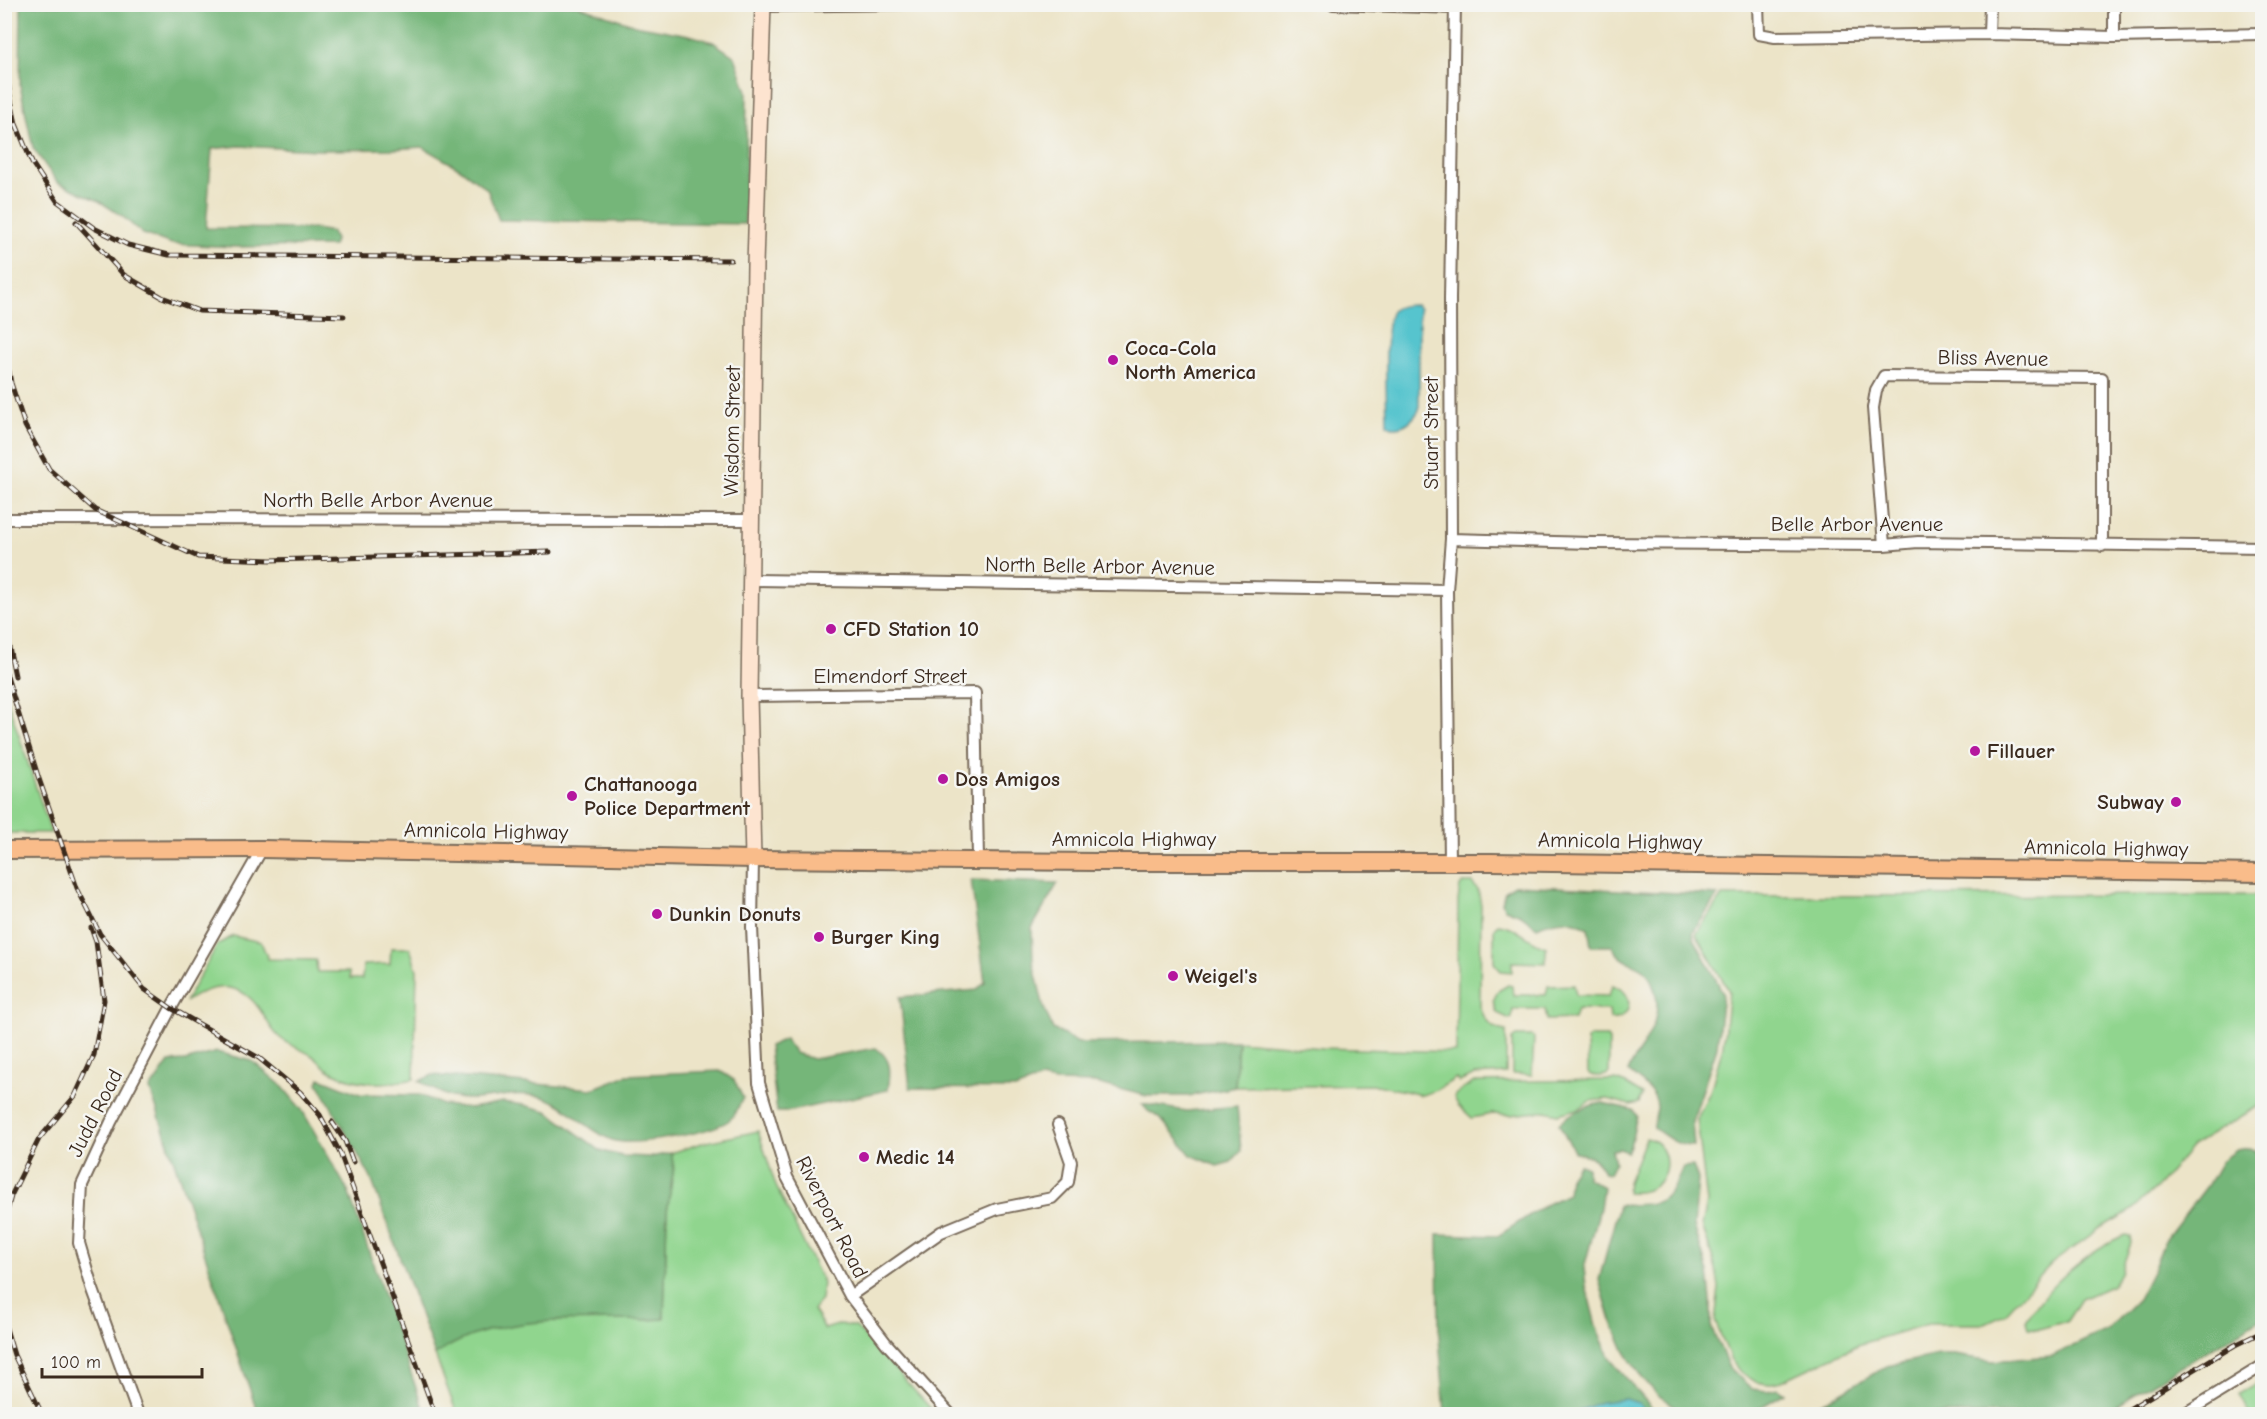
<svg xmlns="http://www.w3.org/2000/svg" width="2267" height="1419" font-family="'Comic Neue',sans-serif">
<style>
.green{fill:#90d58e;stroke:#668056;stroke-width:1.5}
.forest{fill:#74b679;stroke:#58704c;stroke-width:1.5}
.water{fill:#57c4ce;stroke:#497776;stroke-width:1.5}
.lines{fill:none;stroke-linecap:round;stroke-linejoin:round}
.street-casing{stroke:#796b5a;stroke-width:14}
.secondary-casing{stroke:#796b5a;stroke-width:18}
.primary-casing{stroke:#796b5a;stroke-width:20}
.street{stroke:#fff;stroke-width:10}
.secondary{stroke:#fde4d0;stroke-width:15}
.primary{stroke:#f9bc8a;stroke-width:16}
.rail-casing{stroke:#3b2a1e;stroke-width:5}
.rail{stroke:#f6f6f2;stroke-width:3;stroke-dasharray:9;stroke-linecap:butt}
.poi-dot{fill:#b5179e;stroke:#f6f6f2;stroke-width:2}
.labels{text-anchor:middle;stroke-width:5;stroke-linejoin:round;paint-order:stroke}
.poi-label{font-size:21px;font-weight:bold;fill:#3b2a1e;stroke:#f6f6f2;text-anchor:start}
.street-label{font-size:21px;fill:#3b2a1e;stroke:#f6f6f2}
</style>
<rect width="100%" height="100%" fill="#f6f6f2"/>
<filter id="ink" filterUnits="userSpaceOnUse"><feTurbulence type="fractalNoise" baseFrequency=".0167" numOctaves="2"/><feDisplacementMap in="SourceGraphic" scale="12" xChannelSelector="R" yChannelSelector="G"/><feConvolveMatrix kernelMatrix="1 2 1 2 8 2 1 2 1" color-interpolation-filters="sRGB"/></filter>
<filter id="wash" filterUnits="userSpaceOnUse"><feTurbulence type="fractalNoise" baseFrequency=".008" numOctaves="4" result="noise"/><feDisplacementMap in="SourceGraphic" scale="24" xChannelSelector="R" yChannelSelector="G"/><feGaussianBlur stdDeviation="1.35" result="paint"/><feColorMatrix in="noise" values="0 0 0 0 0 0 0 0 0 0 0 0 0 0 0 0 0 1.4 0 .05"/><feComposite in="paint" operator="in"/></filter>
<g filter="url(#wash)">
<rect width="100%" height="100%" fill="#ece4c8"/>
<path class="green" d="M5,693L51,833H5Z
M1463,883H1472L1478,890L1481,905L1480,1006C1484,1020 1491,1030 1506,1031V1073L1475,1075L1459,1082L1456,1078L1437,1090L1422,1095L1377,1085L1235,1087L1238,1041L1323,1048L1456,1052L1458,901L1460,886Z
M2262,895V1104L2192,1146L2160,1184L2132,1210L2099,1229L2051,1264L2005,1314L1983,1324H1928L1860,1344L1782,1381L1767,1384L1756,1382L1740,1372L1731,1360L1715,1321L1719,1288L1716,1269L1702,1225L1707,1203L1697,1119L1711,1089L1723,1046L1729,991L1696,934L1722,896Z
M1498,924C1515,925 1529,942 1546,947V963L1512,962V972L1501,971L1494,963V928Z
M233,936L261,942L268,959L316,960L317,972H349L350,979H362L363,965L390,964L391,948H410L417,970L414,1079C386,1085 355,1086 329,1070C322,1066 318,1059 311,1055C301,1049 288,1045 279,1037C269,1028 266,1017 258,1007C237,979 210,985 185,1002L218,944Z
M1508,985L1512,986L1513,995H1546L1548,986L1574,985L1576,995L1609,996L1612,986C1637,990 1632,1022 1610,1019L1609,1010L1577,1009L1574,1019L1547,1020L1545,1009H1513L1512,1018L1510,1019L1497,1013L1493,1001L1498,991Z
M1516,1036H1531L1534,1038L1532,1075L1512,1074V1039Z
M1590,1037H1607L1609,1040V1073C1605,1077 1592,1077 1588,1073L1587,1040Z
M1615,1080L1626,1084L1642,1094L1639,1103L1630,1105L1608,1099L1590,1101L1578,1109L1558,1114L1546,1111L1511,1115L1492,1114L1472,1118L1458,1105L1454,1097L1456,1094L1474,1082Z
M758,1131L776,1186L823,1283L821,1299L813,1310L825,1329L840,1324L856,1327L936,1414H457L435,1355C500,1308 589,1324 664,1319L667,1211L674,1167L671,1153L702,1143Z
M1646,1138C1675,1143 1675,1197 1627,1192L1628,1182Z
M2125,1235L2130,1236L2131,1243L2121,1271L2113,1285L2081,1299L2067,1321L2039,1329L2028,1328L2026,1321C2046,1287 2089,1249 2125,1235Z
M2262,1380V1414H2249L2239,1394Z"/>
<path class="forest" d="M21,5H577L635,25L689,35L713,42L735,57L747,91L745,224L499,220L487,189L459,168L422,147L394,149L319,150L239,146L212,149L206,228L315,229L332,232L335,240L333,246L236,247L172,244L143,234L122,216L99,201L57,182L33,148L27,120L20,85Z
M971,880L1058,883L1032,928L1033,962L1044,1008L1053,1029L1078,1043L1238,1041L1235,1087L1189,1096H1147L1095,1083L1055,1082L1041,1079L1015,1089L910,1088L900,997L977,990L985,982Z
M1515,885L1718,895L1693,932L1694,938L1723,993L1717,1047L1692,1122L1694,1146C1678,1147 1667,1137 1654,1128C1653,1121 1656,1116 1657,1109C1658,1092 1640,1081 1628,1071C1642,1044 1667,1018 1653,986C1651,980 1649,973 1644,970C1631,962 1619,960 1612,946H1591L1588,928C1571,917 1555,919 1537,927L1521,915L1505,909L1502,903L1505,891Z
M785,1039L795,1053L813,1059L876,1048C892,1059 891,1071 888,1090L786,1112H777L769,1046Z
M217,1052L252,1061L282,1086L302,1110L348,1191L425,1414H258L150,1089L169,1062L185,1061Z
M720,1071L734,1080L743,1098C739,1105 735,1116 728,1121C710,1133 633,1147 612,1140C585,1130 566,1101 538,1096C509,1090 480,1104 452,1097C440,1094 429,1087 419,1081L433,1075L592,1089L627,1075Z
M320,1078L360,1094L420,1095L443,1105L471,1108L503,1102L524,1105L547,1111L601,1151L622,1156L651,1157L671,1153L674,1167L667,1211L664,1319C590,1324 499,1309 435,1355L371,1178L318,1083Z
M1603,1103L1633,1110L1637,1116C1633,1128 1634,1140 1627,1152L1620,1149L1612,1150L1615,1162L1609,1174L1604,1173C1600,1160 1588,1154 1575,1153L1559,1124C1569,1113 1588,1105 1603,1103Z
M1142,1104L1187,1111L1237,1106L1241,1151L1231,1162L1217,1166L1191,1155L1160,1118L1148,1111Z
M2250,1148L2262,1153V1318L2102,1414H1798L1824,1402L1887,1366L1939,1355H1954L1992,1361L2052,1356L2107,1330L2138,1299L2154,1268L2164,1242L2207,1186L2222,1160L2236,1150Z
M1579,1164L1587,1167V1178L1603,1187L1600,1208L1584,1268L1586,1286L1596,1326L1610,1359L1657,1414H1445L1439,1337L1438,1234L1498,1236L1545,1205L1568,1194L1570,1176Z
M1693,1166L1698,1179L1694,1226L1708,1272L1711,1301V1326L1729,1368L1752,1389L1767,1391L1777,1388L1785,1393L1756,1410L1742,1414H1696L1680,1409L1659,1396L1642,1378L1625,1352L1611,1320L1599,1280L1619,1205C1660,1204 1666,1207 1683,1167Z"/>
<path class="water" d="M1416,305L1419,309V410C1413,420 1405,428 1392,427L1387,424C1387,405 1382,321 1393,310C1399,305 1408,305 1416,305Z
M1625,1399L1639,1403L1647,1414H1571L1601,1402Z"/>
</g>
<g filter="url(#ink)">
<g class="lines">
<g class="street-casing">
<path id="street" d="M1333,4L1455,8
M1758,4L1759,34L1775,37L1989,34L2114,37L2262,34
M2114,4V37
M763,6L907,4
M1989,34L1990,4
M4,519L752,520
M1451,539L1591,543L1884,545L1918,542L2262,547
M1884,545L1873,408L1876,390L1884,376L2102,378V546
M752,580L1447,590
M749,696L975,693L978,860
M753,859L752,927L759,1083L787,1177L850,1296L886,1343L950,1414
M1450,862L1447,590L1451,539L1450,299L1455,4
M850,1296L941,1232L997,1209L1052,1198L1068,1182L1071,1162L1058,1125
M138,1414L92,1287L79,1243L82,1185L111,1122L171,1008L262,849
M2184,1414L2262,1366"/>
</g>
<g class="secondary-casing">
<path id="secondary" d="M753,859L749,696L755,265L763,4"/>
</g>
<g class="primary-casing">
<path id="primary" d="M4,850L262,849L753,859L1096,862H1490L2262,873"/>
</g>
<use href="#street" class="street"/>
<use href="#secondary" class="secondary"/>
<use href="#primary" class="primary"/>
<g class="rail-casing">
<path id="rail" d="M6,52L9,91L16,124L32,163L57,201L94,228L128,245L169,255L731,260
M5,58L6,4
M4,221L5,100
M76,222L124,275L162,297L199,311L344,316
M4,345L11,383L25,426L49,469L95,510L198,557L270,560L550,552
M4,623L15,676
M4,667L38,776L77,888L100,934L144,989L171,1008L259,1058L300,1092L320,1115L340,1153L435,1414
M332,1122L345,1141L353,1162
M4,1222L11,1196L39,1139L75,1096L94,1055L104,1000L96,942L91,928
M4,1322L14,1355L42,1414
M2121,1414L2235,1345L2262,1332"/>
</g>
<use href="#rail" class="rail"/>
</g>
</g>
<g class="poi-dot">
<circle cx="1113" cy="360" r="6"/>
<circle cx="831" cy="629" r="6"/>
<circle cx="1975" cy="751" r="6"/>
<circle cx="943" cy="779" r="6"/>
<circle cx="572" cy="796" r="6"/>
<circle cx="2176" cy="802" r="6"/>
<circle cx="657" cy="914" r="6"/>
<circle cx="819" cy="937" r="6"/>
<circle cx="1173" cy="976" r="6"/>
<circle cx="864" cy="1157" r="6"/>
</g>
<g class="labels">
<g class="poi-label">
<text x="1125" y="355">Coca-Cola<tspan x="1125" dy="24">North America</tspan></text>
<text x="843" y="636">CFD Station 10</text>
<text x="1987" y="758">Fillauer</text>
<text x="955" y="786">Dos Amigos</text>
<text x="584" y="791">Chattanooga<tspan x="584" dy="24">Police Department</tspan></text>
<text x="2164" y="809" text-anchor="end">Subway</text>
<text x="669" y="921">Dunkin Donuts</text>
<text x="831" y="944">Burger King</text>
<text x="1185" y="983">Weigel's</text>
<text x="876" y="1164">Medic 14</text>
</g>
<g class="street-label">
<text transform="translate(1993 358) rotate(1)" y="7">Bliss Avenue</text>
<text transform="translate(732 431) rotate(-89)" y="7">Wisdom Street</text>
<text transform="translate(1431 433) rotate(-90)" y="7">Stuart Street</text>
<text x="378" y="507">North Belle Arbor Avenue</text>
<text x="1857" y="531">Belle Arbor Avenue</text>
<text transform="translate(1100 566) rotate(1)" y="7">North Belle Arbor Avenue</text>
<text x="890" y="683">Elmendorf Street</text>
<text transform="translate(486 831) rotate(1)" y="7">Amnicola Highway</text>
<text x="1134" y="846">Amnicola Highway</text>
<text transform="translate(1620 841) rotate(1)" y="7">Amnicola Highway</text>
<text transform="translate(2106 848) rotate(1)" y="7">Amnicola Highway</text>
<text transform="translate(95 1113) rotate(-63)" y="7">Judd Road</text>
<text transform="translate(832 1217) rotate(63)" y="7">Riverport Road</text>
</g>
</g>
<rect width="2267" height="1419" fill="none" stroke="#f6f6f2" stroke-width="24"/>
<path d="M42 1368v9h160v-9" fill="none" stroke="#3b2a1e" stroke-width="3"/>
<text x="51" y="1368" font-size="18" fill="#3b2a1e" stroke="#f6f6f2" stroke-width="4.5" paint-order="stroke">100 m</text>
</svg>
